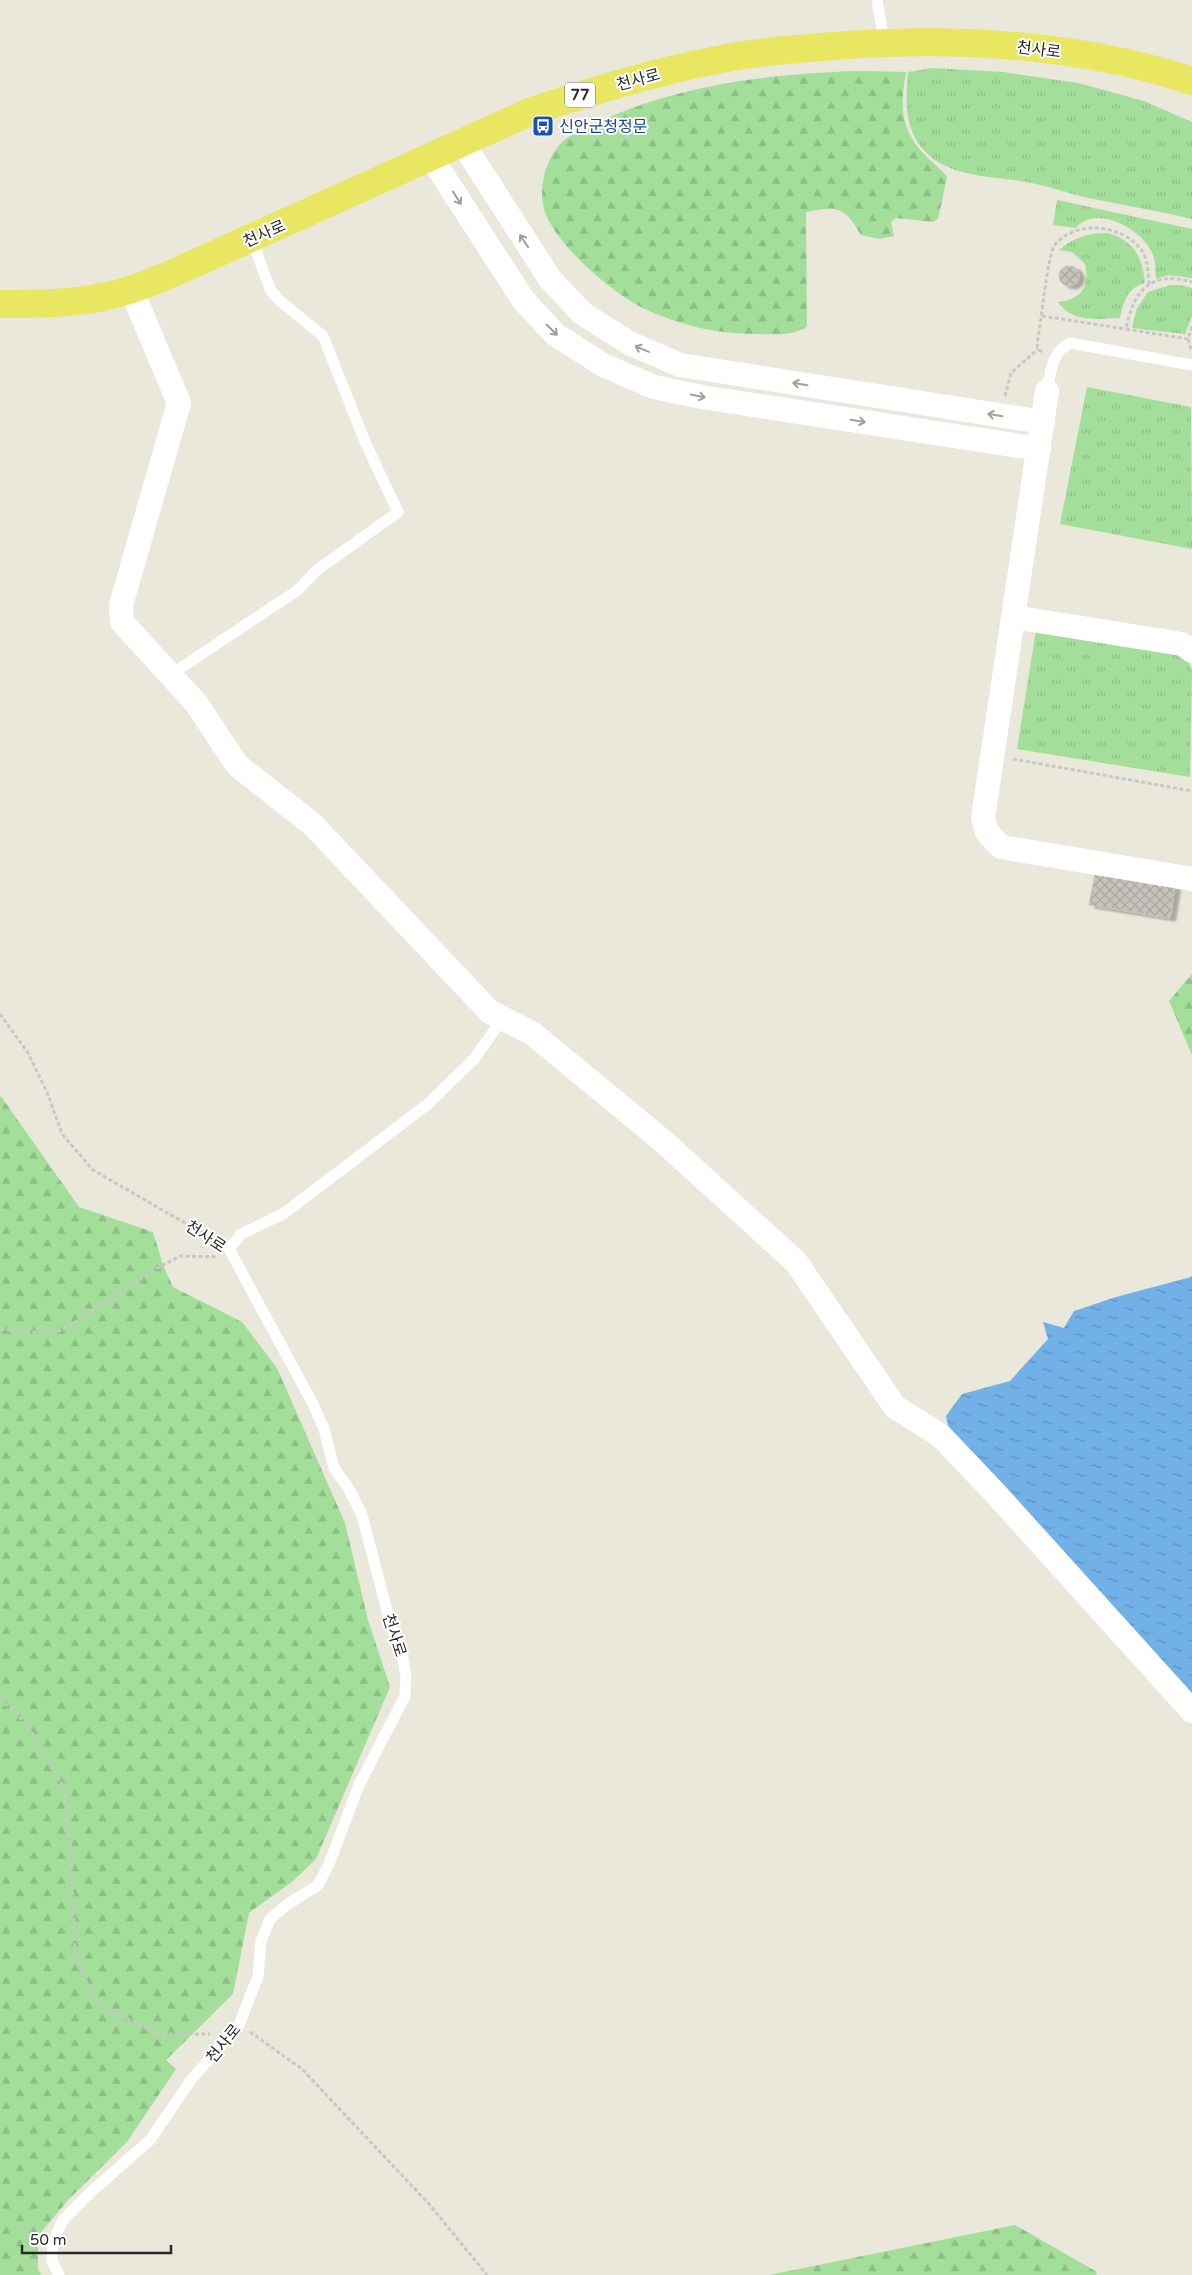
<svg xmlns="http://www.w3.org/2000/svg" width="1192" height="2275" font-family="'Varela Round','Noto Sans KR',sans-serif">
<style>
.grass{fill:url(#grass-tufts)}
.forest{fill:url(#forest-firs)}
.water{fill:url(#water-ripples)}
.building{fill:url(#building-cross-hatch);stroke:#c5c3b5;filter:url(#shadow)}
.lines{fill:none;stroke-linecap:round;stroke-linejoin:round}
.path{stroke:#c7c7c7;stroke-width:3;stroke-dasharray:4 2.5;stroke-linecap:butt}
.service{stroke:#fff;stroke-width:11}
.minor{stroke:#fff;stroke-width:24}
.primary{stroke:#e9e661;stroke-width:28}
.oneway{stroke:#9f9f9f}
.labels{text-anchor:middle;stroke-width:4;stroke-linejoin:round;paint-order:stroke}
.shield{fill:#fff;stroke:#696969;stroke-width:1}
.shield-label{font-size:15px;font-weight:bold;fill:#292929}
.street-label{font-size:16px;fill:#292929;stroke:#fff}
.transit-label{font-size:16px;fill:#164399;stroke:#fff;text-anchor:start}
</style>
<defs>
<pattern id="grass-tufts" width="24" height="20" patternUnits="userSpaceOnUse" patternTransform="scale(1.25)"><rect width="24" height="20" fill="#a3df9a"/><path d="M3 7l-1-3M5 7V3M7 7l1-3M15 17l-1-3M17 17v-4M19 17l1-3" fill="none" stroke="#8cbf85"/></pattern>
<pattern id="forest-firs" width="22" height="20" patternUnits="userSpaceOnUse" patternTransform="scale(1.25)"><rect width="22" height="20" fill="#a3df9a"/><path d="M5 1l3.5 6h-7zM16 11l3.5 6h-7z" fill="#8cbf85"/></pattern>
<pattern id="water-ripples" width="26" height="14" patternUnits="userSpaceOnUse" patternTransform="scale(1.25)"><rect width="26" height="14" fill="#72b0e8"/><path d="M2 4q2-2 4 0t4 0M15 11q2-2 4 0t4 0" fill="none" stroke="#5e8fbc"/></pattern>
<pattern id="building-cross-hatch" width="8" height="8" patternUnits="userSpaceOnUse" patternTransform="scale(1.25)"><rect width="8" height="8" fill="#c6c3bb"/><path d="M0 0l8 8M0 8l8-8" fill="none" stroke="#aaa8a1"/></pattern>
<filter id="shadow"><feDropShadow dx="5.5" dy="3" stdDeviation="1" flood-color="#0004"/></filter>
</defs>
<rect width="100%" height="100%" fill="#eae7db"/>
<path class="grass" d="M932,68L1003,72L1078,83L1144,101L1192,122V219C1155,210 1117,204 1080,196C1064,192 1048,186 1032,183C999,176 957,179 930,156C904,134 905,103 908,72Z
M1057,200L1192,229V278L1168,275L1156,279C1155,272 1156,263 1153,255C1144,230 1096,203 1076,228L1053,225Z
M1108,233C1135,242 1142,256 1145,283C1128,287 1123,302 1120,318C1099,319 1072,323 1058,302C1081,300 1090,287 1085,264L1072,252L1059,250C1074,237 1089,233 1108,233Z
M1170,285H1181L1192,288V316L1185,334L1132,328L1137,308L1148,292Z
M1087,387L1191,407L1192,549L1060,524Z
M1036,630L1181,654L1189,662L1192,671L1190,777L1017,749Z"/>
<path class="forest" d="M861,71L906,72C900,106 900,129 925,155C932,163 941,168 947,177L938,219L933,222L896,218L891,222L894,236L879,239L861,235C844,205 836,206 806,212L807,326C795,337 770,334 753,334C714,333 683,326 647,310C615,296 556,245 545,212C537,189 546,158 562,142C571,134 585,129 595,124C674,85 774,73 861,71Z
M1192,974V1055L1169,1001Z
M0,1095L79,1207L153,1232L163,1265L173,1287L242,1322L277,1368L345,1523L368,1620L390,1687L316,1859L293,1881L249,1913L233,1994L166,2060L176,2069L127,2142L69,2199L38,2236V2269L41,2275H0Z
M1015,2225L1097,2272L1096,2275H769Z"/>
<path class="water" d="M1192,1275V1697L950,1434L946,1416L962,1394L1010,1381L1048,1339L1043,1322L1064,1328L1074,1311L1116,1297L1191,1277Z"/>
<path class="building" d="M1059 276a10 10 0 1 1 20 0a10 10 0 1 1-20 0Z
M1095,874L1175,887L1170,918L1089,905Z"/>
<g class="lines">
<path class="path" d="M1042,316L1126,329
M1188,339L1126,329C1133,291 1151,270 1192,282
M1191,349L1188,339L1192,326
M1042,352L1038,349L1037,345C1040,329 1048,255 1054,246C1074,219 1124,224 1142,251C1148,260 1148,273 1149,284
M1005,396L1011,373L1038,349
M1013,759L1192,791
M0,1014L28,1053L47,1092L62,1134L93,1170L218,1242
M0,1329L53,1334L83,1318L150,1272L180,1256L217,1257
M0,1699L25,1722L61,1781L65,1794L71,1852L75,1953L91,1993L106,2009L160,2034H210
M250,2032L302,2069L429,2204L487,2275"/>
<path class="service" d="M877,0L884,42
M1047,391C1050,374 1052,351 1070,343L1192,365
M170,675L298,590L317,570L398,512L366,444L323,336L280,301L271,291L251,238
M59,2275L52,2261L53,2241L63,2220L92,2191L150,2140L191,2080L239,2025L258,1976L261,1941L270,1919L288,1904L318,1885L329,1864L359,1785L405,1696L406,1677L402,1654L391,1626L362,1515L349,1489L334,1468L324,1429L313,1404L229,1249L241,1234L283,1214L428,1104L474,1059L503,1018"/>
<path class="minor" d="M462,142L550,279L582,313L629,343L680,365L1043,422
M431,157L524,301L556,335L603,365L654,387L702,397L1039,449
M131,289L179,403L121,605L122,622L196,703L237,765L312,824L490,1012L532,1033L664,1142L796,1262L895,1407L941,1436L997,1495L1192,1711
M1047,391L983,818L987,832L1001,847L1192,879
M1014,617L1182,644L1192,651"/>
<path class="primary" d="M0,304C35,304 72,304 107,296C128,292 148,283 169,275L532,111C593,91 654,72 717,60C756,52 795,49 834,46C953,37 1077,43 1192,81"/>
</g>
<defs><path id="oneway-shaft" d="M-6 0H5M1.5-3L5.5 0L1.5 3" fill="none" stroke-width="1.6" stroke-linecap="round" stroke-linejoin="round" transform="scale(1.25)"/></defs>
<g class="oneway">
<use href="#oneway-shaft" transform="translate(457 198) rotate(58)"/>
<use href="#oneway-shaft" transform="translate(524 241) rotate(-124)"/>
<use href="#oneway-shaft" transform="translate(552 330) rotate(45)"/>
<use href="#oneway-shaft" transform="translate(642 349) rotate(-157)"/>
<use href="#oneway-shaft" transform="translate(800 384) rotate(-171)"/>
<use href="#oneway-shaft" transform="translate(698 396) rotate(11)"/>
<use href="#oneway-shaft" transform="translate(995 415) rotate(-171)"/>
<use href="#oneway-shaft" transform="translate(858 421) rotate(9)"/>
</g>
<defs>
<g id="bus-square" transform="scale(1.125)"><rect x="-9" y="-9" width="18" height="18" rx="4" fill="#1a4fb4" stroke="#fff"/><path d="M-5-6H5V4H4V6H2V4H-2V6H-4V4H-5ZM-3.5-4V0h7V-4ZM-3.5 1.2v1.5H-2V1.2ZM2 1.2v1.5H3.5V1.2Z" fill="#fff"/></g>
</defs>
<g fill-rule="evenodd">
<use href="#bus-square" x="543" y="126"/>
</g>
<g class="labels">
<rect class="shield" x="565" y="82.5" width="30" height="25" rx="4"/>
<g class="shield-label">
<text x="580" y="100">77</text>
</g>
<g class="street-label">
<text transform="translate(1039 49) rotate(7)" y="6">천사로</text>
<text transform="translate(638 79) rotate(-15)" y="6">천사로</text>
<text transform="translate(264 233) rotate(-24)" y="6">천사로</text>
<text transform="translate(206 1236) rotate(33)" y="6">천사로</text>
<text transform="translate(395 1635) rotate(72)" y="6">천사로</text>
<text transform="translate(223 2043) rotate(-51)" y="6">천사로</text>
</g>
<g class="transit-label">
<text x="559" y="132">신안군청정문</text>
</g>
</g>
<path d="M22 2245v8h149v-8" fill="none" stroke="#292929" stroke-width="2.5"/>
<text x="30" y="2245" font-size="15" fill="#292929" stroke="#ffffff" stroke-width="4" paint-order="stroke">50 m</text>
</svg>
